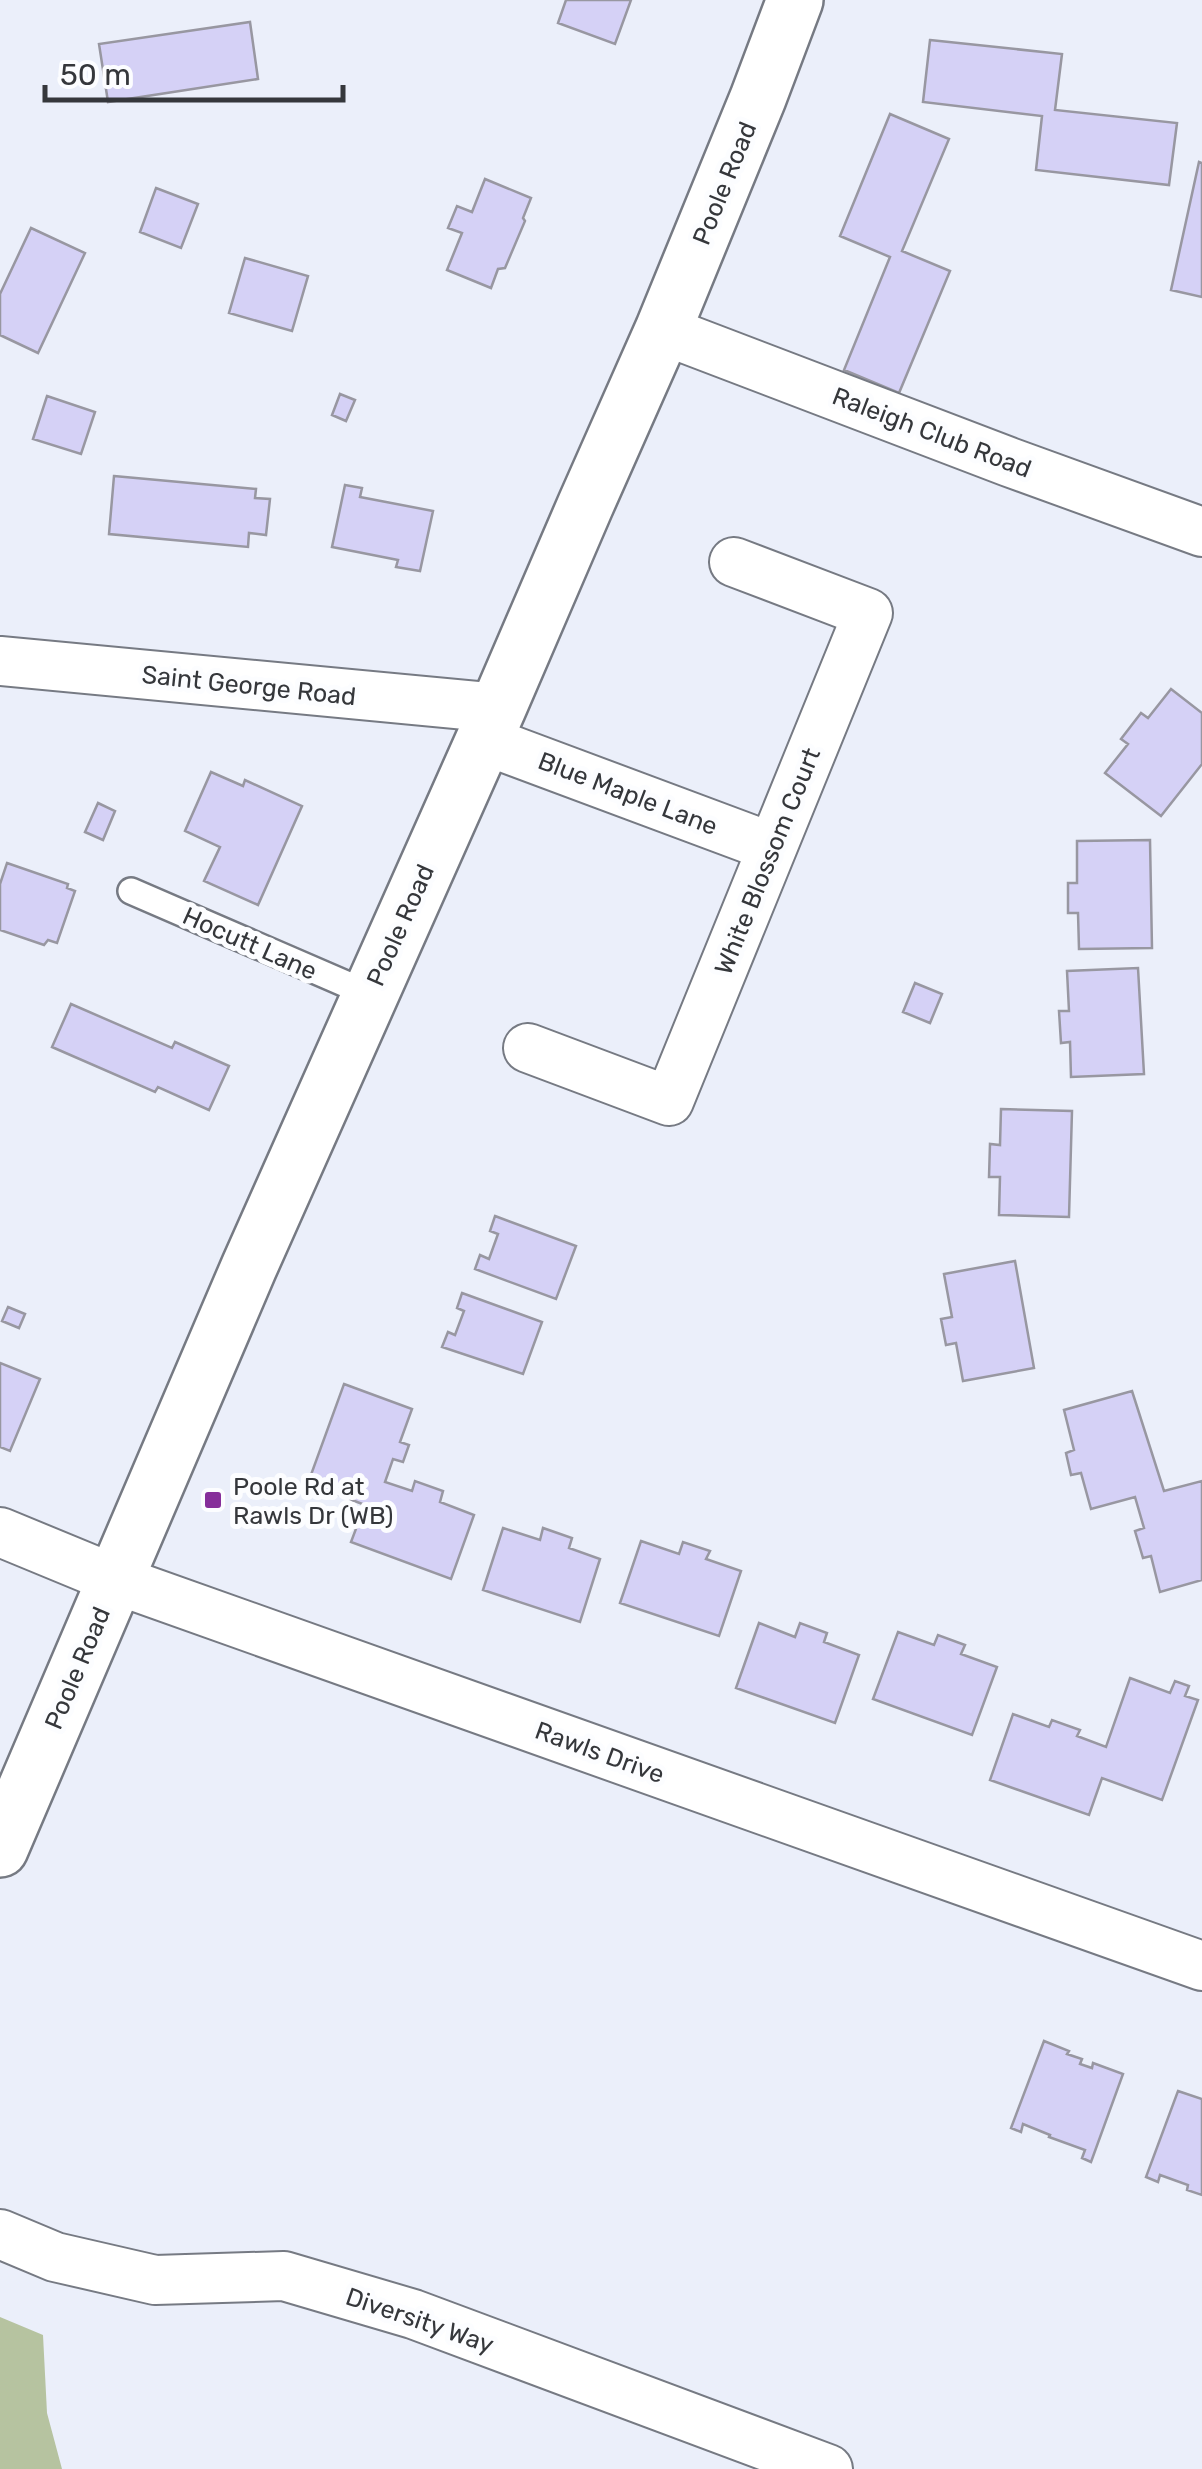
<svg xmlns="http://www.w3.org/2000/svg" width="1202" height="2469" font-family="Rubik,sans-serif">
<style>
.forest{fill:#b6c3a0}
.building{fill:#d5d1f6;stroke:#9897a1;stroke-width:2.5}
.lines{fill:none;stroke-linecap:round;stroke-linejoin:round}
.lane-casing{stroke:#767a83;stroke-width:30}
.street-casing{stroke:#767a83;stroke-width:52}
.primary-casing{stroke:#767a83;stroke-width:60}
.lane{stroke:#fff;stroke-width:25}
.street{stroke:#fff;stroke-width:48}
.primary{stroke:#fff;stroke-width:55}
.poi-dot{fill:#862e9a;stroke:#fcfdff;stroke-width:4}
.labels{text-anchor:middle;stroke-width:10;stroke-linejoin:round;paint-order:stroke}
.street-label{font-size:25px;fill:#35373b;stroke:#fcfdff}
.poi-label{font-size:25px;fill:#35373b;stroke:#fcfdff;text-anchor:start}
</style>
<rect width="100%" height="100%" fill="#ebeffa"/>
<path class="forest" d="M0,2317L43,2335L47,2413L62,2469H0Z"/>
<path class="building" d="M566,0H631L615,44L558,23Z
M250,22L258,79L108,102L99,44Z
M930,40L1062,54L1055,110L1177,123L1169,185L1036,170L1042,116L923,102Z
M890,114L949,139L902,251L950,271L899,393L844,370L890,257L840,236Z
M1199,162L1202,163V297L1171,290Z
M485,179L531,198L523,218L525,221L505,268L498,269L491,288L447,270L462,233L448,228L457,206L472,212Z
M156,188L198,204L181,248L140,232Z
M31,228L85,253L38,353L0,335V294Z
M245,258L308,276L292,331L229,313Z
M340,394L355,400L346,421L332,415Z
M47,396L95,412L81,454L33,439Z
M114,476L256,489L255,498L270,499L266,535L249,533L248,547L109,534Z
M345,485L362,488L360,497L433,511L420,571L396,567L398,560L332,547Z
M1171,689L1202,713V764L1161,816L1105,773L1128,744L1121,739L1141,713L1148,718Z
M211,772L243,786L245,780L302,806L258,905L204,881L220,847L185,831Z
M98,803L115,811L103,840L85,832Z
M1150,840L1152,948L1079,949L1078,913H1068V883H1077V841Z
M7,863L68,884L67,888L75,891L57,943L48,940L44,945L0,930V884Z
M1138,968L1144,1074L1071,1077L1070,1042L1061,1043L1059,1011H1069L1067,971Z
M915,983L942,994L930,1023L903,1012Z
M71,1004L172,1048L175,1042L229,1066L209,1110L158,1087L155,1092L52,1047Z
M1001,1109L1072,1111L1069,1217L999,1215L1000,1177H989L990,1144L1000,1145Z
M495,1216L576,1246L556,1299L475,1269L480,1255L489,1259L498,1234L490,1231Z
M1015,1261L1034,1368L963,1381L956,1343L946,1345L941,1319L952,1317L944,1274Z
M462,1293L542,1322L523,1374L442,1347L448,1332L455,1335L464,1311L457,1308Z
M8,1307L25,1314L19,1328L2,1321Z
M0,1363L40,1379L10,1451L0,1447Z
M344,1384L412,1409L400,1442L409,1445L403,1462L393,1459L385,1482L412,1491L415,1481L443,1491L440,1502L474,1515L451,1579L351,1542L365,1505L308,1483Z
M1132,1391L1164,1491L1202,1481V1580L1160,1592L1151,1556L1143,1558L1135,1531L1144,1528L1135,1497L1091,1509L1081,1473L1071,1475L1066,1453L1074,1450L1064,1410Z
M503,1528L540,1540L543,1528L572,1538L569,1548L600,1559L580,1622L483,1590Z
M641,1541L679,1554L683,1542L710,1551L706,1559L741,1571L719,1636L620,1603Z
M759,1623L795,1637L800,1623L827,1633L824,1642L859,1655L835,1723L736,1688Z
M898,1632L934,1645L938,1635L965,1645L961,1654L997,1667L972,1735L873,1699Z
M1130,1678L1170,1693L1175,1681L1189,1686L1185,1696L1198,1700L1162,1800L1102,1778L1089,1815L990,1780L1013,1714L1049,1727L1052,1720L1080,1730L1077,1736L1106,1747Z
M1044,2041L1069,2051L1067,2054L1082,2059L1080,2064L1092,2068L1093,2063L1123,2074L1091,2162L1082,2158L1085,2150L1049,2137L1050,2135L1023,2124L1021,2132L1011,2128Z
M1178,2091L1202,2099V2195L1187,2190L1188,2185L1160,2175L1158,2182L1146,2177Z"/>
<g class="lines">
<g class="lane-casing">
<path id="lane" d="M131,891L369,994"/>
</g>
<g class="street-casing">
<path id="street" d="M663,330L1009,462L1202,532
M0,661L498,708
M484,740L771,847
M528,1048L669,1101L868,613L734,562
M0,1532L114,1579L1202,1966
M0,2234L55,2257L155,2280L284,2276L413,2314L828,2469"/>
</g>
<g class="primary-casing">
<path id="primary" d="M0,1849L249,1267L498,708L585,506L663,330L758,98L795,0"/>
</g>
<use href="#lane" class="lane"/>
<use href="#street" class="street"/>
<use href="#primary" class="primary"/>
</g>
<rect class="poi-dot" x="203" y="1490" width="20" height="20" rx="5"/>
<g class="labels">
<g class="street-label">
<text transform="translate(724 183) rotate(-68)" y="9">Poole Road</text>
<text transform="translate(932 432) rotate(21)" y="9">Raleigh Club Road</text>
<text transform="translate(249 685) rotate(6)" y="9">Saint George Road</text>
<text transform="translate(628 793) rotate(21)" y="9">Blue Maple Lane</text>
<text transform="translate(767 861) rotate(-68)" y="9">White Blossom Court</text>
<text transform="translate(400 925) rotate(-66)" y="9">Poole Road</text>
<text transform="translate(250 943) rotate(24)" y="9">Hocutt Lane</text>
<text transform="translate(77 1668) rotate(-67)" y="9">Poole Road</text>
<text transform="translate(600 1752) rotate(20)" y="9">Rawls Drive</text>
<text transform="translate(420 2320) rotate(19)" y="9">Diversity Way</text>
</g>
<g class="poi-label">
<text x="233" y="1495">Poole Rd at<tspan x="233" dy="29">Rawls Dr (WB)</tspan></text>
</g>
</g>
<path d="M45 85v15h298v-15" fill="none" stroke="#35373b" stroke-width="5"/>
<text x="60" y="85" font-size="30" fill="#35373b" stroke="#fcfdff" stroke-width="8" paint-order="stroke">50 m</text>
</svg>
